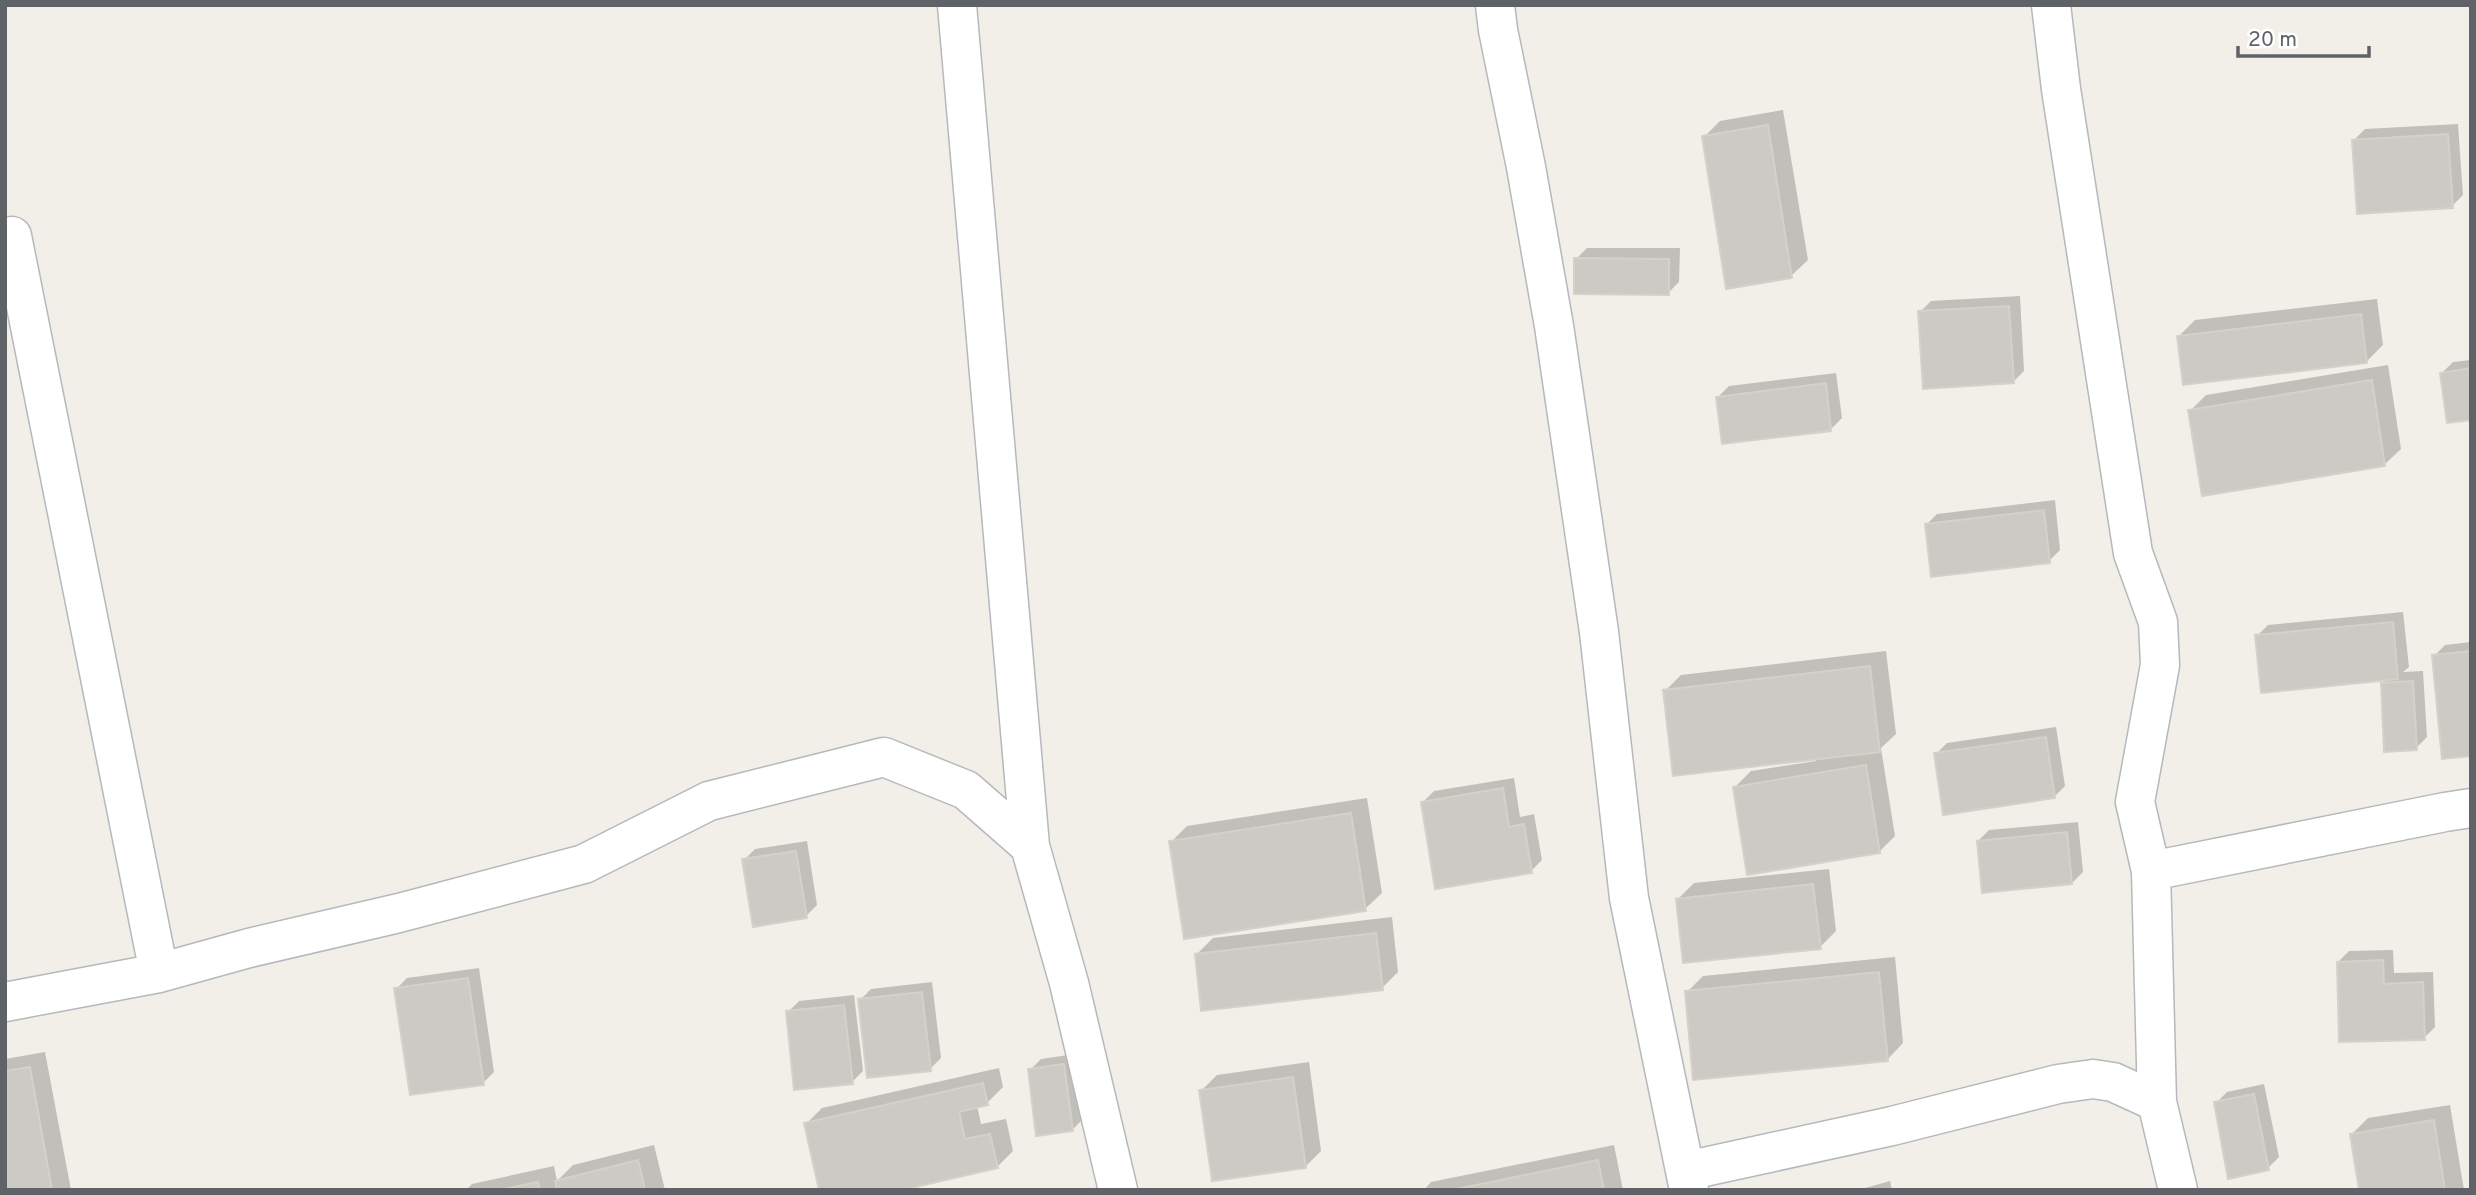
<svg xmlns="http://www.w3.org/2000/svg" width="2476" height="1195" font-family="Overpass,sans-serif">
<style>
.shadow{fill:#0003}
.building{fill:#cccac5;stroke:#d6d1c6;stroke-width:2}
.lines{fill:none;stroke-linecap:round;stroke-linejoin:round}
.street-casing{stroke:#b5b8bc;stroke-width:41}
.street{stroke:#fff;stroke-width:38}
</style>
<rect width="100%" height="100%" fill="#f1efe8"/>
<path class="shadow" d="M1783,110L1808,260L1791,276L1704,137L1720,121Z
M2458,124L2463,195L2452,206L2354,140L2365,129Z
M1587,248H1680L1679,282L1668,293L1576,259Z
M2020,296L2024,371L2013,382L1920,312L1931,301Z
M2377,299L2383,345L2367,361L2179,336L2195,320Z
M2471,360V418L2442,373L2453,362Z
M2388,365L2401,449L2384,465L2190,411L2206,395Z
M1836,373L1842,418L1831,429L1718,397L1729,386Z
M2055,500L2060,550L2049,561L1926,525L1937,514Z
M2403,612L2409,667L2403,672L2423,671L2427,737L2416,748L2382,684L2387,679L2257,636L2268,625Z
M2471,642V754L2434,656L2445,645Z
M1886,651L1896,734L1881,748L1895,836L1879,852L1735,787L1751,771L1816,761V758L1665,691L1681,675Z
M2056,727L2065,786L2054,797L1936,754L1947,743Z
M1514,778L1520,817L1534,814L1542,860L1531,871L1423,802L1434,791Z
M1367,798L1382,893L1365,909L1171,842L1187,826Z
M2078,822L2083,872L2072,883L1978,841L1989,830Z
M807,841L817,905L806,916L744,860L755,849Z
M1829,869L1836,931L1820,947L1678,899L1694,883Z
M1392,917L1398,972L1382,988L1197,954L1213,938Z
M2393,950L2394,973L2433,972L2435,1027L2424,1038L2338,962L2349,951Z
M1895,957L1903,1043L1887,1060L1687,992L1703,976Z
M479,968L494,1072L483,1083L396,989L407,978Z
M932,982L941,1058L930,1069L860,1000L871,989Z
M854,995L863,1071L852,1082L788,1012L799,1001Z
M45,1052L71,1190H5V1059Z
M1075,1054L1083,1119L1072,1130L1030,1070L1041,1059Z
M1309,1062L1321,1151L1305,1167L1201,1091L1217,1075Z
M999,1068L1003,1087L987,1103L977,1105L981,1124L1006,1119L1013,1151L997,1167L806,1124L822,1108Z
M2264,1084L2279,1157L2268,1168L2216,1103L2227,1092Z
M2450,1105L2464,1190H2360L2352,1134L2368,1118Z
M654,1145L665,1190H466L472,1184L554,1166L557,1181L573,1165Z
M1614,1145L1623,1190H1424L1431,1182Z
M1890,1181L1892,1190H1858Z"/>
<path class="building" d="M1768,125L1792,278L1726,289L1702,136Z
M2448,134L2453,208L2357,214L2352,140Z
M1574,258L1669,259V295L1574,294Z
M2009,306L2014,383L1923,389L1918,311Z
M2361,314L2367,363L2183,385L2177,336Z
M2471,368V420L2447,423L2440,373Z
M2372,380L2385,466L2202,496L2188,410Z
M1826,383L1831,431L1722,444L1716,397Z
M2044,510L2050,563L1931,577L1925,524Z
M2393,622L2398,679L2261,693L2255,635Z
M2471,651V756L2442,759L2432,655Z
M1870,666L1880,752L1673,776L1663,690Z
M2413,681L2417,750L2384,752L2381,683Z
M2046,737L2055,798L1943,815L1934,753Z
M1866,765L1880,853L1747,875L1733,787Z
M1503,788L1509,827L1524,824L1532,873L1435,889L1421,802Z
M1351,813L1366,911L1184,939L1169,841Z
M2067,832L2072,884L1982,893L1977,841Z
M796,851L807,918L753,927L742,859Z
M1813,884L1821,949L1683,963L1676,899Z
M1376,933L1383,990L1201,1011L1195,954Z
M2383,960L2384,984L2423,982L2425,1040L2339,1042L2337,962Z
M1879,972L1888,1061L1693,1080L1685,991Z
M468,978L484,1085L410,1095L394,988Z
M922,992L931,1071L867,1078L858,999Z
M844,1005L853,1084L794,1090L786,1011Z
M1064,1064L1073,1131L1036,1136L1028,1069Z
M30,1067L52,1190H5V1071Z
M1293,1077L1306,1168L1212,1181L1199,1090Z
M983,1083L988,1105L959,1112L965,1139L990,1134L998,1168L902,1190H819L804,1123Z
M2254,1094L2269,1170L2228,1179L2214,1102Z
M2434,1120L2445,1190H2359L2350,1134Z
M638,1160L645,1190H557L555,1181Z
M1598,1160L1604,1190H1452Z
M538,1182L540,1190H500Z"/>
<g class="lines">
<g class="street-casing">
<path id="street" d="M957,5L1030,846
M1495,5L1498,30L1526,167L1554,326L1599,632L1629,898L1689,1190
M2051,5L2061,89L2133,553L2158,622L2160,665L2135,802L2151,871L2157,1102L2178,1190
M12,236L159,973
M2151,871L2445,812L2471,808
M5,1002L159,973L249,948L399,913L584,864L709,801L884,757L966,790L1030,846L1069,983L1118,1190
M1686,1171L1892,1126L2058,1084L2093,1079L2113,1082L2157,1102"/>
</g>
<use href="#street" class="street"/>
</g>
<rect width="2476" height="1195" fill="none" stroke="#5f6368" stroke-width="14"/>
<path d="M2238 46v10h131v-10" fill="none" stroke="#5f6368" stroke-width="3.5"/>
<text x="2248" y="46" font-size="21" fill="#5f6368" stroke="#ffffff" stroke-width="5" paint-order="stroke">20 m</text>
</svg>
